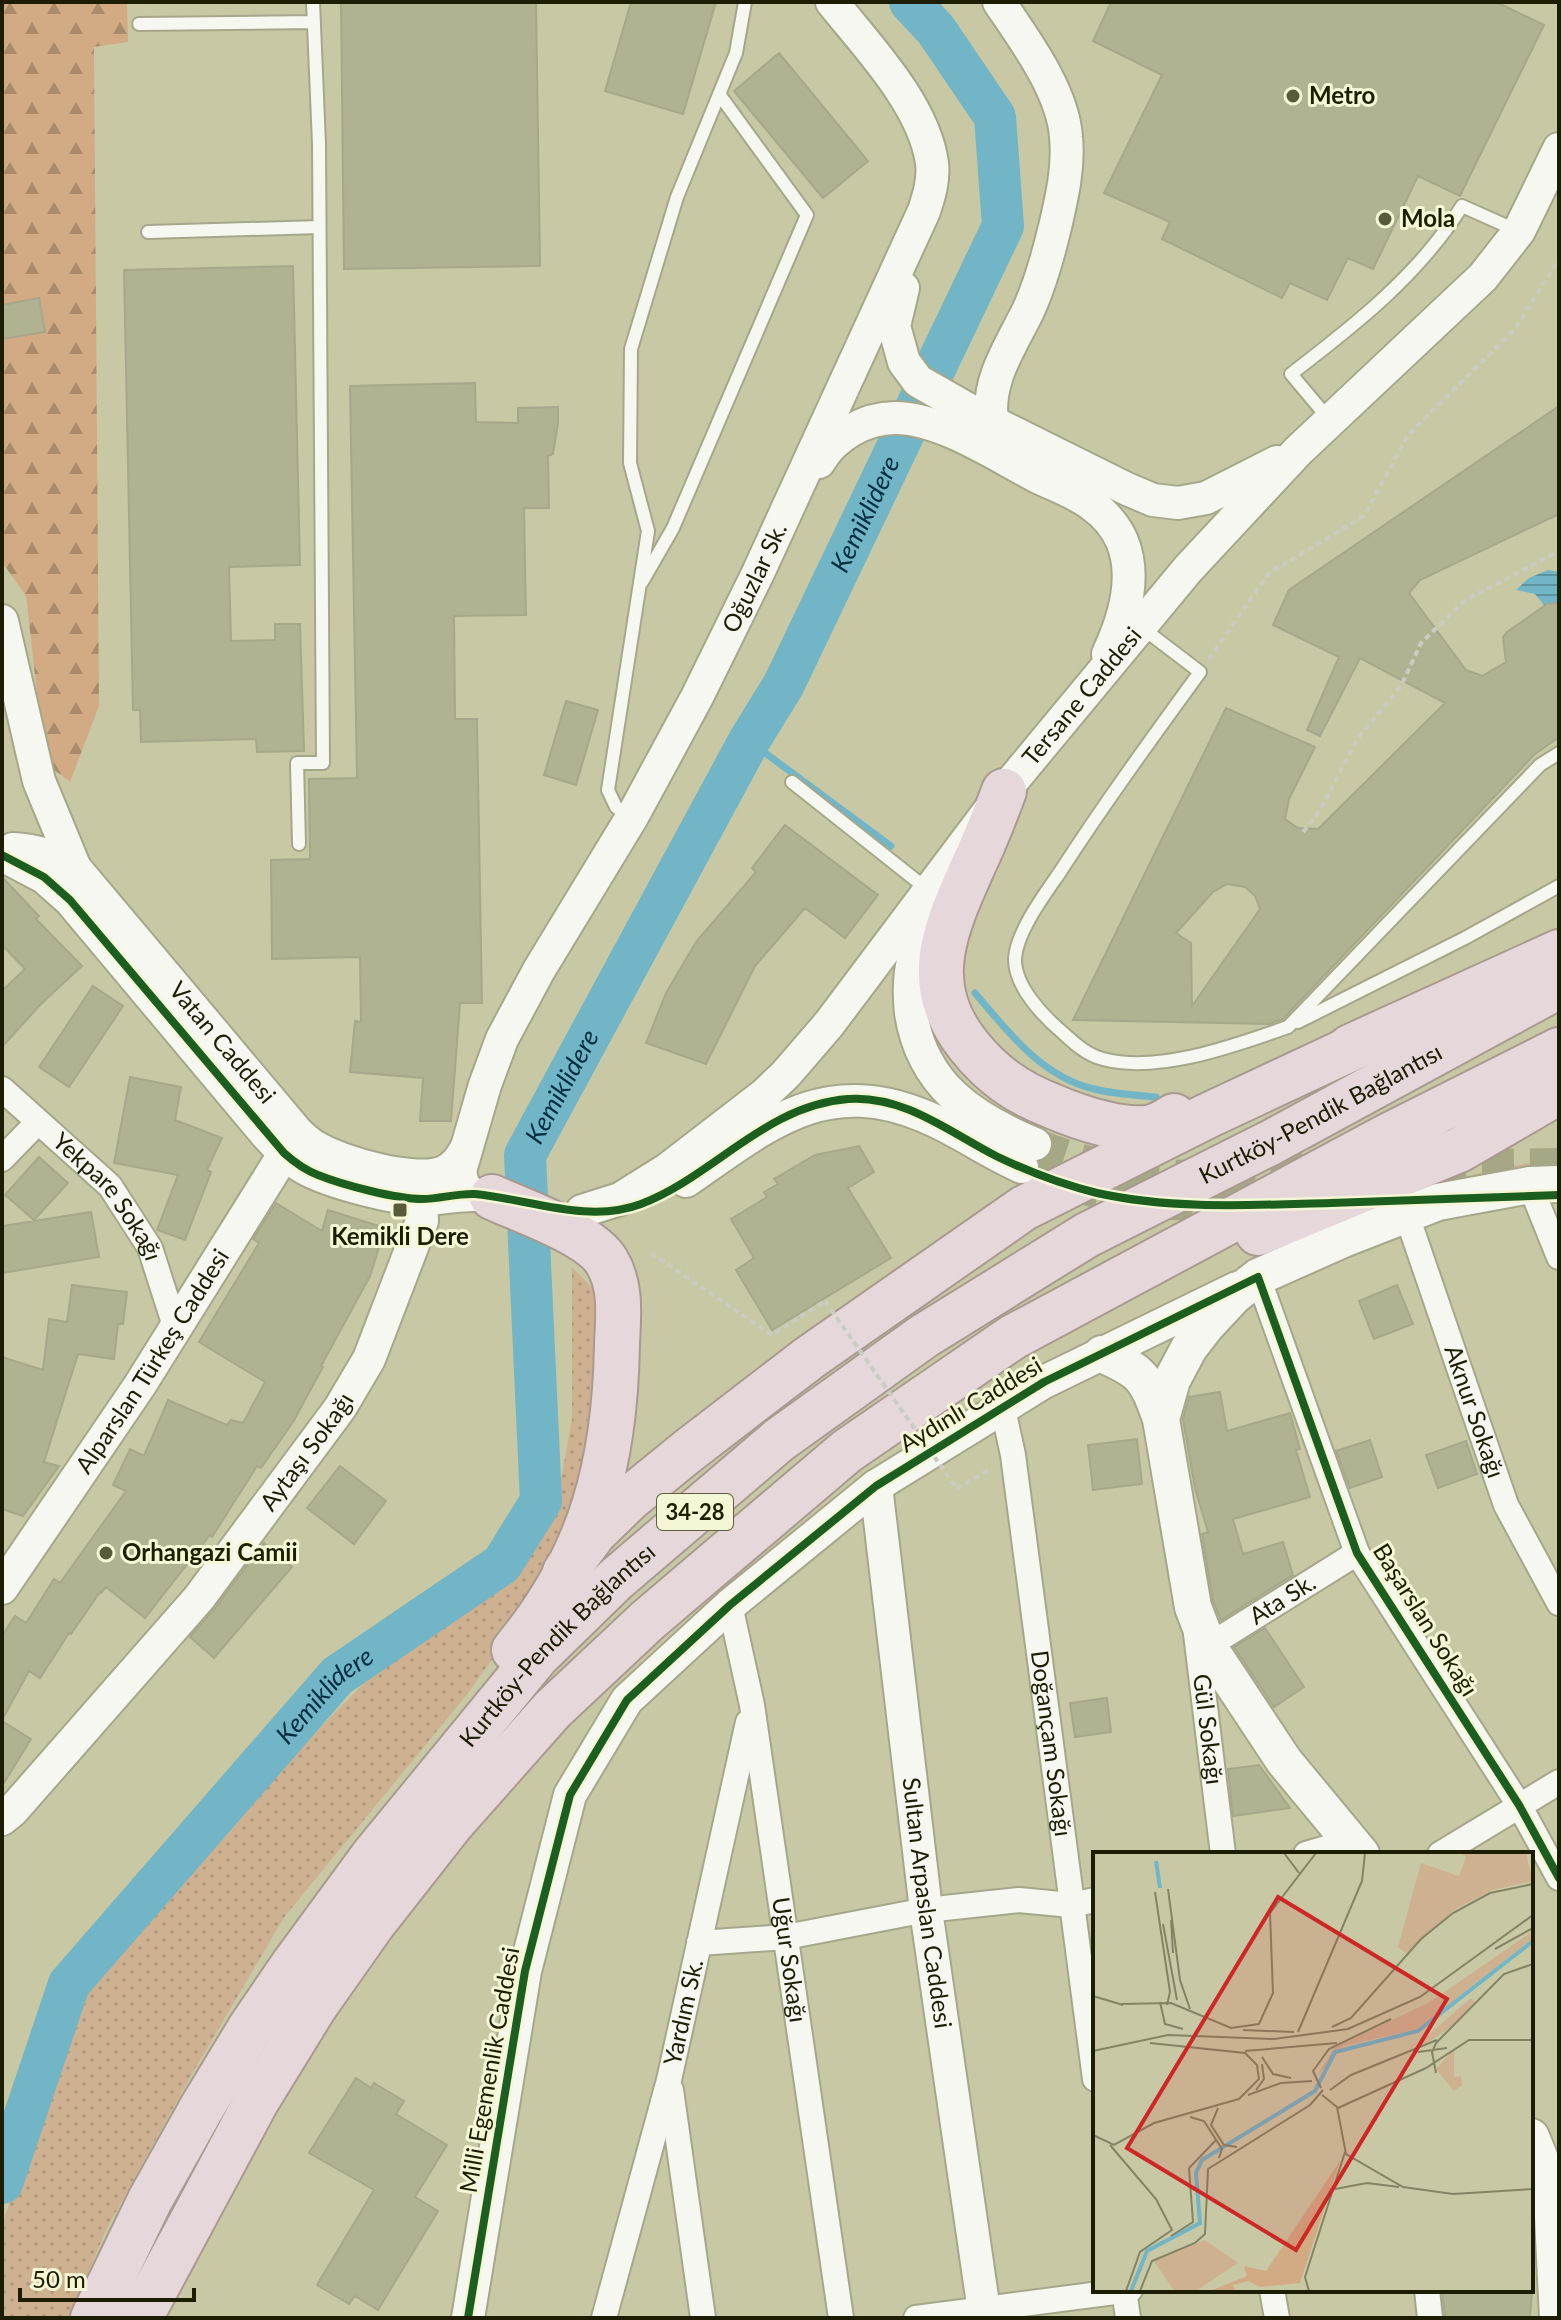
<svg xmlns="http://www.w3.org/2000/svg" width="1561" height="2320" font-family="Lato,sans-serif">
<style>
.grass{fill:url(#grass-dots)}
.forest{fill:url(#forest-firs)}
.water{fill:url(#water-rules)}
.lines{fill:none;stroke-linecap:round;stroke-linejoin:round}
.stream{stroke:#71b5c6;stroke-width:7}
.river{stroke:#71b5c6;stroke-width:42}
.building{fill:#b1b291;stroke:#a7a78a;stroke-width:2;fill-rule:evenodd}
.tertiary-tunnel{stroke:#a6a784;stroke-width:32;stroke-dasharray:32 16;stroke-linecap:butt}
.service-casing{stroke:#a6a78a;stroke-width:16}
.minor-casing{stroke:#a6a78a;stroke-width:28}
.tertiary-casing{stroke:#a6a78a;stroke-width:36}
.secondary-casing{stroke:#a6a78a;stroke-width:40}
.motorway-casing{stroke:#a99a90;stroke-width:48}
.path{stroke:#cbccc1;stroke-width:4;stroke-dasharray:6 4;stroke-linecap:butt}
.service{stroke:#f7f7f1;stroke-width:12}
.minor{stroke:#f7f7f1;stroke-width:24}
.tertiary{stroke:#f7f7f1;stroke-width:32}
.secondary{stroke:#f7f7f1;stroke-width:36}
.motorway{stroke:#e6d8da;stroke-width:44}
.path-bridge{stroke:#cbccc1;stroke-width:4;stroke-dasharray:6 4;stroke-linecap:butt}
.cycleway-casing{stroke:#f5f6d5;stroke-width:13}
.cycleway{stroke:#1b5e20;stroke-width:8}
.poi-dot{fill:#59593b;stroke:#f5f6d5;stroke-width:3}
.labels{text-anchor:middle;stroke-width:6;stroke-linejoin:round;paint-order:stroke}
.shield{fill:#f5f6d5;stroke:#5e5e42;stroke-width:2}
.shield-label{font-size:22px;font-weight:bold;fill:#1d1d03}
.poi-label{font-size:24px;font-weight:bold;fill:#1d1d03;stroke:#f5f6d5;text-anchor:start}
.street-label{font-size:24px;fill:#1d1d03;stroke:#f5f6d5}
.water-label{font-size:26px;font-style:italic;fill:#022f40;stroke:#f5f6d5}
.inset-river{fill:none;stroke:#71b5c6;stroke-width:4}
.inset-road{fill:none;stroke:#848464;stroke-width:2}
.view{fill:#cd2726;fill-opacity:0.15;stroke:#cd2726;stroke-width:4}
.inset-edge{fill:none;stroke:#1d1d03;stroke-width:4}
</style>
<defs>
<pattern id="grass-dots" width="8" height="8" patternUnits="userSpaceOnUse" patternTransform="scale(2)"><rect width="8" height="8" fill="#cdb191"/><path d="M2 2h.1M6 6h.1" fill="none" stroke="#b0987b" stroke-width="1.8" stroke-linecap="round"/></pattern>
<pattern id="forest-firs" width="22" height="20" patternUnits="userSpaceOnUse" patternTransform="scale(2)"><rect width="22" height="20" fill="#d2aa83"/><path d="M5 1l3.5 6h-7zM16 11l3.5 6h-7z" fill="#aa8a69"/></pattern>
<pattern id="water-rules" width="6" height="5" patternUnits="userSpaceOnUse" patternTransform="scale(2)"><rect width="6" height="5" fill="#71b5c6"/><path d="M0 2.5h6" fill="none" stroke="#5c939f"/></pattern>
</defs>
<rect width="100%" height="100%" fill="#c8c9a4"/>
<path class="grass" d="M1559,1157V1173L1470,1175Z
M572,1267L594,1290V1420L572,1524L535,1598L469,1692L285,1916L193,2072L106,2230L69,2318H2V2225L79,1997L299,1749L390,1657L510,1578L557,1501L572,1419Z"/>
<path class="forest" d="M2,2H127L128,42L94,47L99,706L70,782L45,763L26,596L2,562Z"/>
<path class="water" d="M1548,570L1559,572V603L1544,605L1535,594L1516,590L1529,578Z"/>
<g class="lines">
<path class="stream" d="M749,741L891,846
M975,993C1008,1032 1042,1077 1094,1089C1114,1094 1135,1095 1156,1097"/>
<path class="river" id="s1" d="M2,2183L69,1984L337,1676L502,1564L541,1501L525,1155L749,741L784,684L1003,226L995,117L936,30L910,2"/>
</g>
<path class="building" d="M341,2H536L540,266L344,269Z
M631,2H716L683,114L605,91Z
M1111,2H1496L1544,25L1460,196L1418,176L1373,269L1348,258L1327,300L1290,283L1282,298L1162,239L1170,222L1104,193L1162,75L1093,41Z
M779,53L868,161L823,198L734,91Z
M293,266L300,565L229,567L231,641L275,640V624H300L304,751L257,752L256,739L141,742L140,710H133L124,270Z
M39,298L45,332L2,339V305Z
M475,383L476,422L518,423V408L558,407V423L553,454L548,456L549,508H524L526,615L454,616L455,719H477L482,1003H460L451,1121H420L423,1078L350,1072L355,1021L361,1022L360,957L272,959L271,860L310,859L309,779L357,778L350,386Z
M1559,406V514L1420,580L1409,593L1466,670L1482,676L1506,662L1503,637L1507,632L1547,604L1559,603V737L1534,755L1283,1019L1269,1024L1073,1020L1226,708L1315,747L1289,799L1285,819L1298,828L1318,829L1445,703L1360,658L1320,736L1307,730L1339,657L1273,625L1289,590ZM1227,884L1245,887L1255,896L1260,909L1192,1006L1191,943L1176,933L1213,892Z
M566,701L598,710L576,785L544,775Z
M785,825L878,895L845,938L805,908L755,966L706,1064L646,1043L666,993L696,942L756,872L752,868Z
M2,877L39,916L36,919L82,966L41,1004L2,1047V991L25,969L2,945Z
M93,986L123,1006L69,1087L39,1067Z
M130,1077L181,1087L175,1120L222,1138L207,1170L211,1172L185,1240L157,1230L178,1175L114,1163Z
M859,1146L874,1172L848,1188L891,1258L772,1330L736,1270L754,1258L731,1219L767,1197L764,1192L778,1184L774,1179L815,1155Z
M39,1157L68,1183L34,1220L5,1195Z
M276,1203L322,1231L328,1210L385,1228L370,1276L321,1366L323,1367L293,1422L261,1468L257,1466L212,1537L210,1535L145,1618L106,1587L101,1593L100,1592L71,1634L69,1633L40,1678L29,1671L2,1720V1636L15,1616L26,1623L54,1579L60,1583L126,1491L113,1485L130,1449L144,1456L168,1400L227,1425L231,1420L243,1423L265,1382L199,1342L259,1243L253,1239Z
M91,1212L99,1257L2,1273V1226Z
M72,1285L127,1292L123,1324H118L114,1359L78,1354L44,1462L59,1466L23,1516L2,1509V1357L43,1370L49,1319L67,1322Z
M1397,1285L1413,1324L1374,1339L1359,1301Z
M1220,1392L1227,1431L1290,1413L1300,1449L1296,1450L1310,1497L1233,1519L1243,1554L1283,1542L1293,1575L1221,1620L1213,1601L1202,1534L1208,1532L1195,1488L1183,1419L1189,1397Z
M1137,1439L1142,1484L1093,1490L1088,1445Z
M1370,1440L1382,1477L1350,1488L1336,1451Z
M1466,1441L1477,1474L1438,1488L1426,1455Z
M340,1466L386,1501L354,1544L307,1508Z
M264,1543L292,1567L214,1658L190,1637L214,1609Z
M1265,1628L1304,1687L1274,1707L1234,1647Z
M1107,1698L1111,1732L1075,1737L1070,1703Z
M2,1721L31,1739L2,1786Z
M1259,1765L1290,1808L1233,1816L1228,1769Z
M356,2078L371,2088L374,2083L404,2101L396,2114L447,2145L415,2197L438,2211L378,2310L355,2296L349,2304L317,2285L374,2190L309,2153Z
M1442,2290H1532L1530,2318H1445Z"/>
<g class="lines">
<path class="tertiary-tunnel" d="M1035,1144C1083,1164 1139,1175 1191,1176C1234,1177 1277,1169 1320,1168
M1434,1166L1559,1164
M1022,1167L1095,1192L1163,1204L1257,1205"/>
<g class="service-casing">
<path id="service" d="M139,24L314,22
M148,232L319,227
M1328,418L1291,374C1355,325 1419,275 1462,206L1518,231
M642,582L673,528L807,215L719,94
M1141,627L1200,672C1152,738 1104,804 1060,872C1045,894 1017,931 1015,958C1014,986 1043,1016 1063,1033C1075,1044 1087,1055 1103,1059C1159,1074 1236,1045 1288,1027L1540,765L1559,753
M792,782L927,889
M629,816L616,807L608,790L648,531L630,463L631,349L677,197L736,53L745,2
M299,844L297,763H323L319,144L313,2
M1298,1022L1465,938L1559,886"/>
</g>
<g class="minor-casing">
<g id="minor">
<path id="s2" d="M2,1089L110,1186L150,1248L176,1329"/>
<path d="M2,1159L38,1122"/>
<path d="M1530,1185L1559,1257"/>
<path id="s3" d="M1406,1213L1506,1505L1559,1603"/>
<path d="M1258,1277L1357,1553L1519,1805L1559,1878"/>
<path id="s4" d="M1003,1409L1013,1455L1095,2079"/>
<path id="s5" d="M730,1605L752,1705L841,2318"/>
<path id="s6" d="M1196,1634L1223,1854"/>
<path id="s7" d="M1208,1646L1357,1553"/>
<path d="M1306,1854L1350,1841L1352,1852"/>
<path d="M1440,1854L1559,1782"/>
<path d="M699,1943L786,1937L926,1910L1019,1900L1071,1905L1095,1900"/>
<path d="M671,2090L703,2318"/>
<path d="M1124,2290L1128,2318"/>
<path d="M1272,2290L1277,2318"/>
<path d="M1427,2290L1430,2318"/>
<path id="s8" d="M604,2318L669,2080L748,1722"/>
<path d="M916,2318L1130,2290"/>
</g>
</g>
<g class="tertiary-casing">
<g id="tertiary">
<path d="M903,288L894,326L904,362L918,381L976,414L1127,489L1153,500L1178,503L1206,498L1277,462"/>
<path d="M992,421C986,382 1010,347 1027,313C1040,286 1048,256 1055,227C1062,197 1069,167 1066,137C1063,91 1024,39 999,2"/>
<path d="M819,462C834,436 865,418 895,418C941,418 996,455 1036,476C1054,485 1075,492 1091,504C1104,513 1116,527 1122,541C1137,577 1124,620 1108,654"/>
<path d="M2,621L39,781L75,868"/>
<path id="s9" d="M13,849C37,850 55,857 75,868L297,1132C303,1138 310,1144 317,1148C343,1163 416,1184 444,1172C455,1167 460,1159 466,1149"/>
<path d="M2,855L44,877L70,900L266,1134C276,1145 286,1156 298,1164C322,1181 388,1197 418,1199C442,1200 464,1192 487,1196"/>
<path d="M939,901C929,919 919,938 914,957C909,975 909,995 911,1013C922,1085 972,1118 1035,1144"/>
<path d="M686,1181C766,1126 823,1074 924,1116C958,1130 988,1152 1022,1167"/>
<path id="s10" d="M472,1194L463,1185L460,1171L485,1085L502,1039L539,970L632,817L697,697L758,573L924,211C929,196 934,180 932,163C924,105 868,47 832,2"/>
<path id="s11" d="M582,1211L620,1199L668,1169L764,1095L786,1074L829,1024L1004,791L1188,569L1298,451L1483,277L1519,231L1559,149"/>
<path id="s12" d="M876,1486L926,1910L985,2318"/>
<path id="s13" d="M2,1588L140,1385L296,1135"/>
<path id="s14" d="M2,1819L13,1810L199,1598L340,1408L369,1359L422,1221L421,1199L410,1182"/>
<path d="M468,2318L525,1971L570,1795L627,1700L730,1605L876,1486L1044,1382L1237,1288"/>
</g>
</g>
<g class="secondary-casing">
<path id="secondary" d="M1102,1354C1143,1372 1146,1377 1161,1419
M1361,1854L1284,1761L1208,1646L1193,1607L1161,1419L1172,1380L1189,1348L1206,1326L1234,1296L1258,1277L1343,1239L1438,1202L1530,1185L1559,1184
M1531,2137L1549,2181L1552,2197L1558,2318"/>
</g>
<g class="motorway-casing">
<g id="motorway">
<path d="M1004,791C995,815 985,841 974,864C945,929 919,984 969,1046C992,1075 1018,1093 1052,1106C1078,1117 1123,1133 1152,1127C1159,1125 1168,1120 1174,1116"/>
<path d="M1350,1047L1559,952"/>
<path d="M492,1197C522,1211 591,1234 607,1262C622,1287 618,1317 617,1345C615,1463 591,1557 514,1650"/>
<path d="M1258,1233L1459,1150L1559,1092"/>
<path d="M565,1572L594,1533L629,1499L688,1451L809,1358L1024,1208L1207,1116L1376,1037"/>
<path id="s15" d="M93,2318L150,2200L201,2109L250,2028L293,1965L373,1856L537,1656L615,1580L779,1440L924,1336L1087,1235L1270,1143L1559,986"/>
<path d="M140,2318L256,2102L315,2006L372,1925L452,1823L552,1710L648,1620L847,1451L1013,1337L1388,1136L1559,1050"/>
</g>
</g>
<path class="path" d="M1209,659L1268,574L1364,516L1408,435L1515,329L1559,259
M1303,832L1320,810L1358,738L1401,686L1421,643L1464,601L1559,551
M651,1253L772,1335L825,1301
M957,1489L990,1469"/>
<use href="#service" class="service"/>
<use href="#minor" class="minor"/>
<use href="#tertiary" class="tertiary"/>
<use href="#secondary" class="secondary"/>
<use href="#motorway" class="motorway"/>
<path class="path-bridge" d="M825,1301L957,1489"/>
<g class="cycleway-casing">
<path id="cycleway" d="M2,855L44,877L70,900L284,1153C294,1162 305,1170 318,1175C343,1185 396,1199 422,1199C440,1199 458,1193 475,1194C529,1199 588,1224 641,1204C714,1176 766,1105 848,1099C904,1095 949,1132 996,1156C1027,1171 1064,1185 1097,1193C1174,1210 1253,1205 1331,1203C1407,1200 1483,1198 1559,1195
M468,2318L525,1971L570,1795L627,1700L730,1605L876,1486L1044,1382L1258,1277L1357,1553L1519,1805L1559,1878"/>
</g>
<use href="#cycleway" class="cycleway"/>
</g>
<g class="poi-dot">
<circle cx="1293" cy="96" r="8"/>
<circle cx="1385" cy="219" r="8"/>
<rect x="392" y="1202" width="16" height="16" rx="4"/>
<circle cx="106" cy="1553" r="8"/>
</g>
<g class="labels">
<rect class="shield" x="657" y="1494" width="76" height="36" rx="6"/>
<g class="shield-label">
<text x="695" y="1520">34-28</text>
</g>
<g class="poi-label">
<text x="1309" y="104">Metro</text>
<text x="1401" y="227">Mola</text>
<text x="400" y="1245" text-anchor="middle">Kemikli Dere</text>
<text x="122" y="1561">Orhangazi Camii</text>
</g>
<g class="street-label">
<text dy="8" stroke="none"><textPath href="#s10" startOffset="692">Oğuzlar Sk.</textPath></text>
<text dy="8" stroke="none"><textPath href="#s11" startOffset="728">Tersane Caddesi</textPath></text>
<text dy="8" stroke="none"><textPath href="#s9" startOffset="294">Vatan Caddesi</textPath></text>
<text dy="8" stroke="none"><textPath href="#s15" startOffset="1758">Kurtköy-Pendik Bağlantısı</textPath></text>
<text dy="8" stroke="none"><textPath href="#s2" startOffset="152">Yekpare Sokağı</textPath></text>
<text dy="8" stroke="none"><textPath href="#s13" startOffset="272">Alparslan Türkeş Caddesi</textPath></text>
<text transform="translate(971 1405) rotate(-31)" y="8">Aydınlı Caddesi</text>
<text dy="8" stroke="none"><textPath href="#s3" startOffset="210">Aknur Sokağı</textPath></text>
<text dy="8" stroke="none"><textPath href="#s14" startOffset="478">Aytaşı Sokağı</textPath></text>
<text dy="8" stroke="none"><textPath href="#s7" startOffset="88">Ata Sk.</textPath></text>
<text transform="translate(1425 1620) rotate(58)" y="8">Başarslan Sokağı</text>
<text dy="8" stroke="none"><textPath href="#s15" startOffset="822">Kurtköy-Pendik Bağlantısı</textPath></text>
<text dy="8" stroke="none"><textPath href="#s6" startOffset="96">Gül Sokağı</textPath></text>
<text dy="8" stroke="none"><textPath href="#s4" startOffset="338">Doğançam Sokağı</textPath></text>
<text dy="8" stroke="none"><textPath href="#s12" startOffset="420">Sultan Arpaslan Caddesi</textPath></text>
<text dy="8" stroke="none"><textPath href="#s5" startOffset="360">Uğur Sokağı</textPath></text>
<text dy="8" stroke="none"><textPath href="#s8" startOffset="316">Yardım Sk.</textPath></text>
<text transform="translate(490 2070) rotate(-80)" y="8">Milli Egemenlik Caddesi</text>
</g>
<g class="water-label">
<text dy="9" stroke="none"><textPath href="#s1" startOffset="1964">Kemiklidere</textPath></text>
<text dy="9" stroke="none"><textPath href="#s1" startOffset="1316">Kemiklidere</textPath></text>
<text dy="9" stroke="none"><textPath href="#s1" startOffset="596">Kemiklidere</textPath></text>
</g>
</g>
<g transform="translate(1093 1852)">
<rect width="440" height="440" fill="#c8c9a4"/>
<path d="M368,1H433L440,29L399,38L361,58L314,102L305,95L328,11L366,24L373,5ZM440,79V86L325,177L251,194L224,224L241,196L337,150ZM361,197V225L368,224L369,233L361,239L343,217ZM112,388L145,411L103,439H81L61,409Z" fill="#cdb191"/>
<path d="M247,309L207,431L167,435L155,429L140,433L142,439H117L154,424L151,414L173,419Z" fill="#d2aa83"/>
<path d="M378,146L382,151L359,174L330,194L327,190Z" fill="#cdb191"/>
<path class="inset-river" d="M63,9L67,36M38,439L54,399L107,371L103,321L109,308L222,239L242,200L325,179L440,89"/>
<path class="inset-road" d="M191,1L206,21M75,37L87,128L97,157M62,40L77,140L74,153M78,68L80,101M70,72L84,148M402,97L440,76M0,144L30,153M67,150L72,172L90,177M28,152L78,151L138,176L166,172L180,141L177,61L223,1M239,175L258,166L328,87L360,61L397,41L440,32M150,178L201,180M205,180L269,29L272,1M57,191L152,201L164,213L166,227L146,247M0,199L75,183L181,187L255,177L327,145L440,63M152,199L244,191M325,200L354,196M169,205L180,222L198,226M343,221L339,200L343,191L411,122L440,112M228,236L220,219L236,197L298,167M163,238L171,227L169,212M237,238L258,223L344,188M155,243L188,231L219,229M229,243L244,255L253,302L310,335L360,342L440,337M125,256L118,273L131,293L144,295M245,256L333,216L376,188H440M97,265L111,269L129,297L126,306M0,283L21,293L61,271L146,247M17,293L63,347L79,378L47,400L33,439M242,337L274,331L306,335M78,384L100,370L96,316L123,288M47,439L59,409L102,391L112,382L115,317L217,253L230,238M216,439L212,425L252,300"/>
<path class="view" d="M185,45L354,147L203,398L34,296Z"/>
<rect width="440" height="440" class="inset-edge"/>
</g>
<rect width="1561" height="2320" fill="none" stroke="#1d1d03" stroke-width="8"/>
<path d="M20 2288v12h174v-12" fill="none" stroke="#1d1d03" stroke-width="4"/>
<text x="32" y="2288" font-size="24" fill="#1d1d03" stroke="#f5f6d5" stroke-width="6" paint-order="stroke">50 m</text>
</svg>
